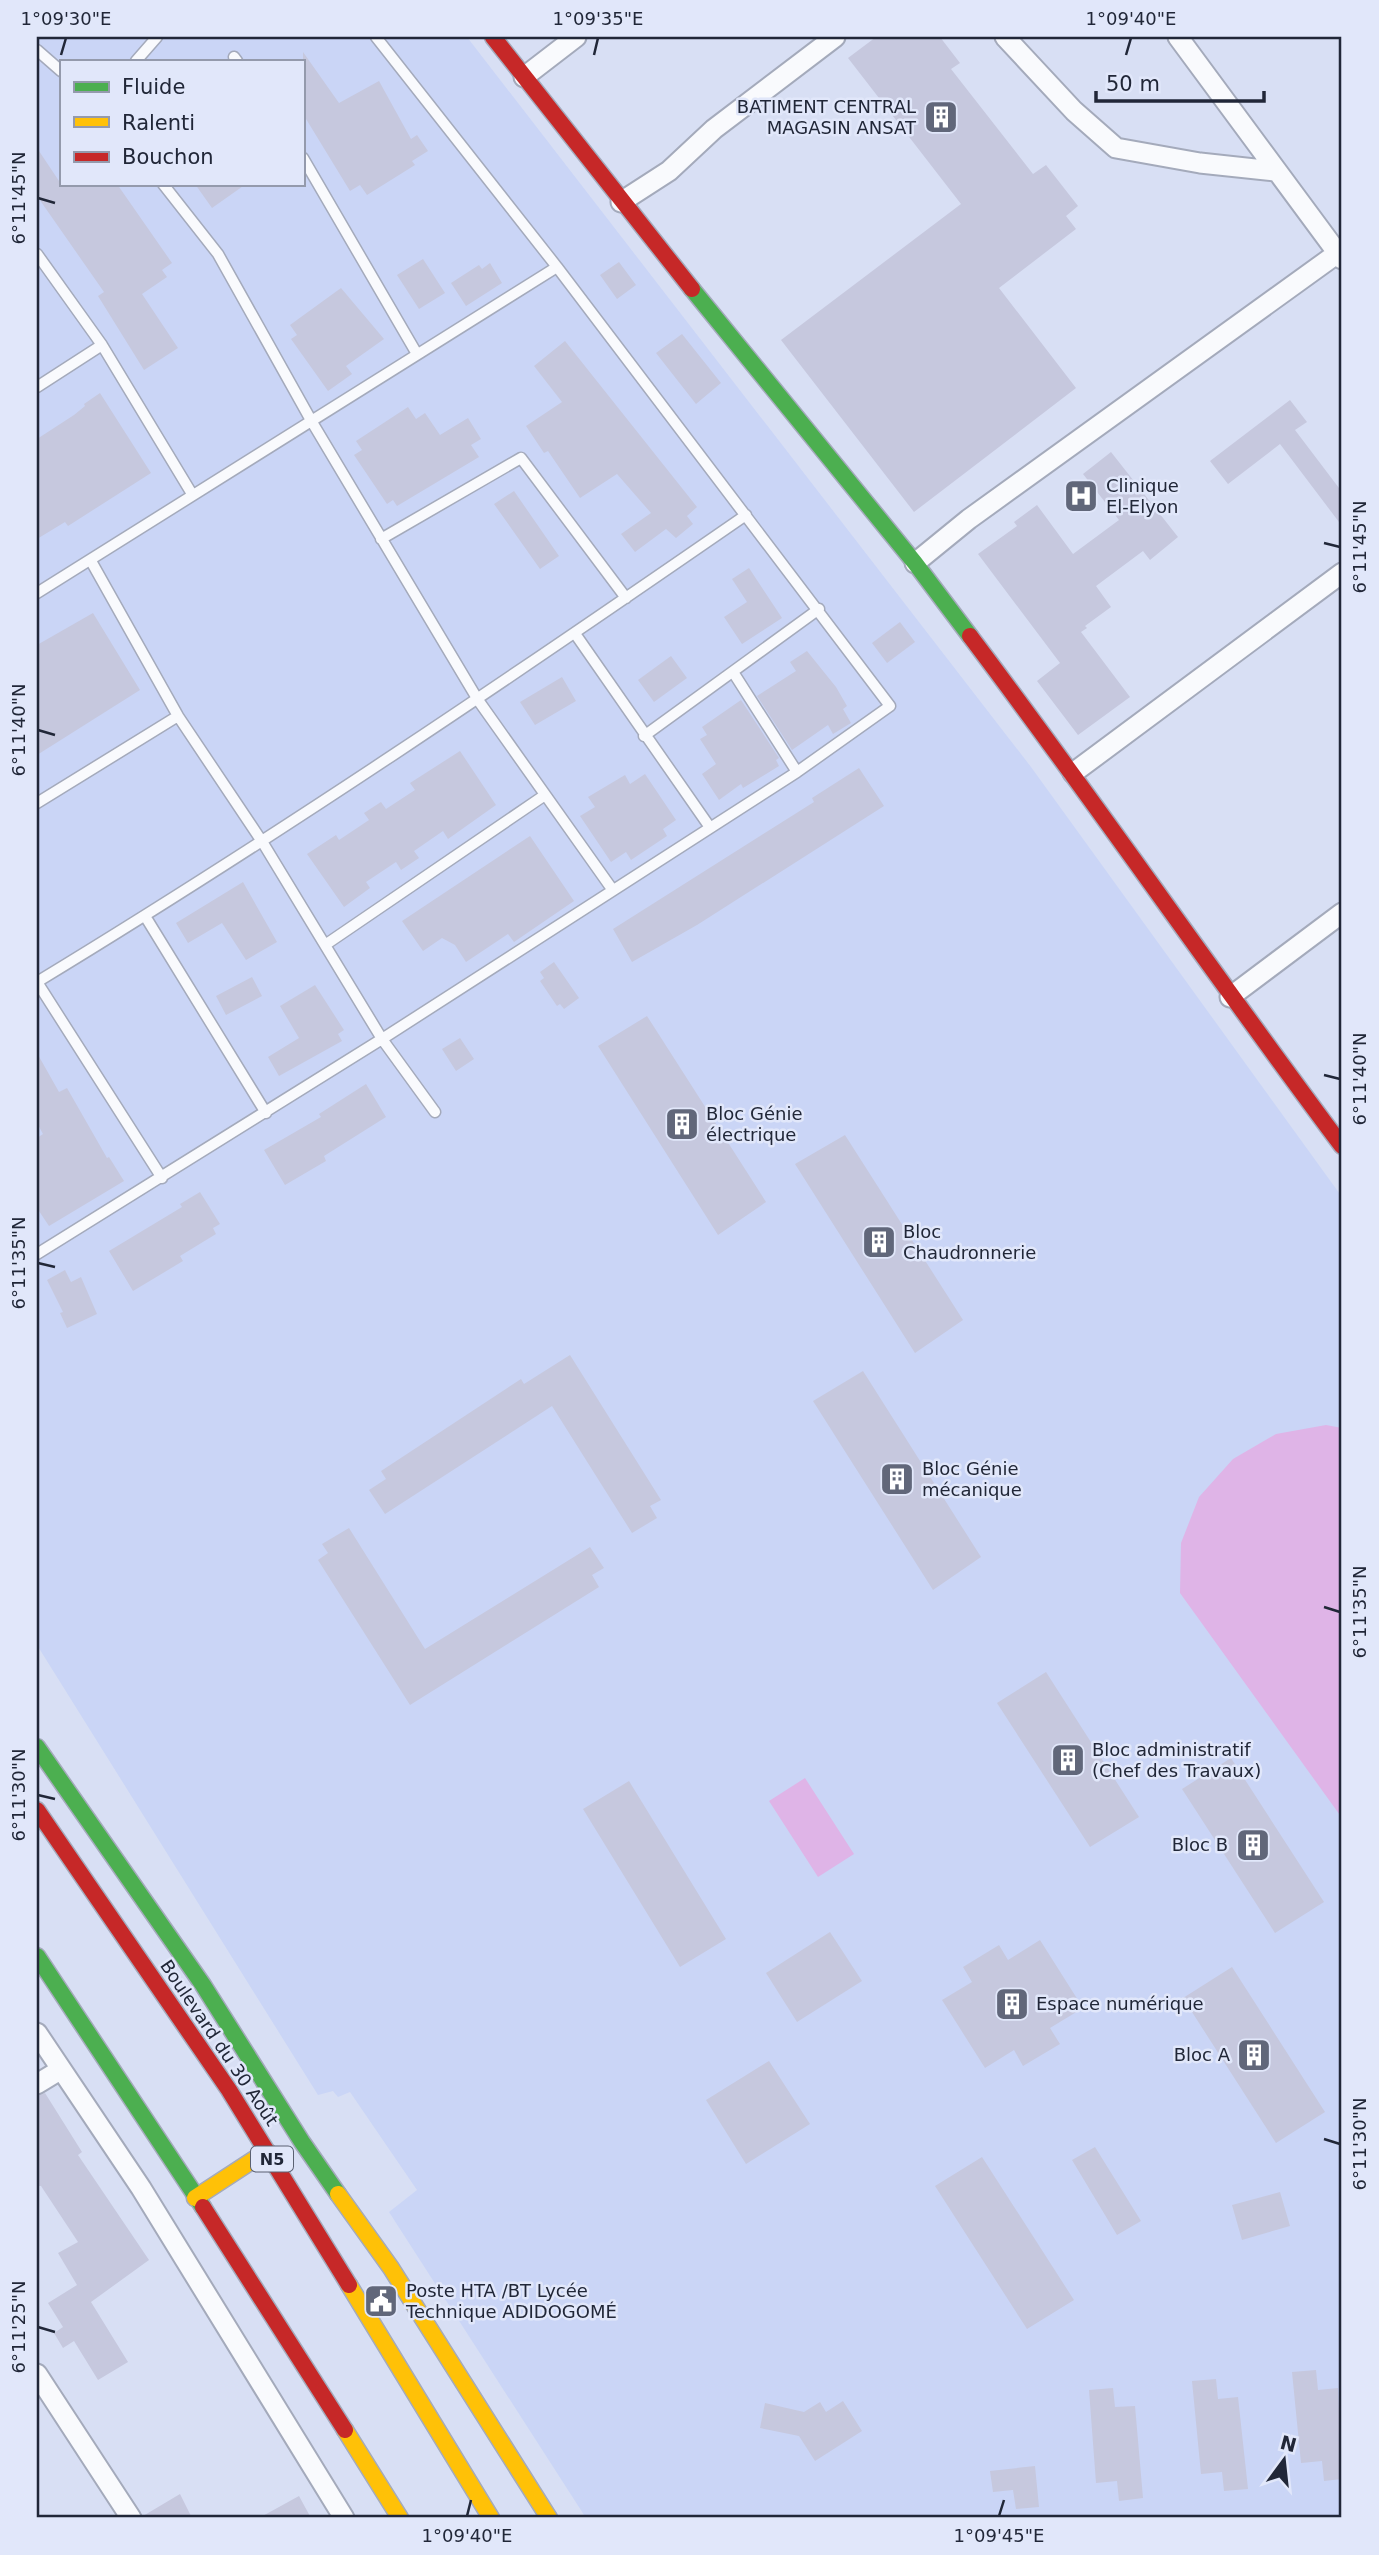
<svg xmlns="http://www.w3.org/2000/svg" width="1379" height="2555" font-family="'DejaVu Sans',sans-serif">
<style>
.built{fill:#cad5f6;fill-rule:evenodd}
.pitch{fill:#dfb4e7}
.building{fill:#c6c8de}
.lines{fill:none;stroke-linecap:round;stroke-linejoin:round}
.lane-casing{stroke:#a4aabb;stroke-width:13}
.street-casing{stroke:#a4aabb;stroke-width:23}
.fast-casing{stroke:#a4aabb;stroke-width:19}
.slow-casing{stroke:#a4aabb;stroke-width:19}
.jam-casing{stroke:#a4aabb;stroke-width:19}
.lane{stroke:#f9fafd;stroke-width:10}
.street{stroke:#f9fafd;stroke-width:19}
.fast{stroke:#4caf50;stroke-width:16}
.slow{stroke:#ffc107;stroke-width:16}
.jam{stroke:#c62828;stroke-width:16}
.ticks{fill:none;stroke:#212738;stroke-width:2.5}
.labels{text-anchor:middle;stroke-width:5;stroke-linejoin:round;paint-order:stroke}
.shield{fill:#e1e7fa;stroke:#5b6172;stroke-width:2}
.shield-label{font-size:16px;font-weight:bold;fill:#212738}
.poi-label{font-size:18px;fill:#212738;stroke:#e1e7fa;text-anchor:start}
.street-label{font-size:18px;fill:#212738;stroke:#e1e7fa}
.neatline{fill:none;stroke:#212738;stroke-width:2.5}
.ticks-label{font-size:18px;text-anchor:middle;fill:#212738}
</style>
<rect width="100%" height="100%" fill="#d8dff4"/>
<path class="built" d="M37,37H467L1031,767L1342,1197V2518H586L389,2212L417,2190L350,2092L338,2097L333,2091L318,2095L37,1645ZM61,61H303V184H61Z"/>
<path class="pitch" d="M1326,1425L1342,1428V1818L1180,1593L1181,1543L1199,1497L1233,1459L1276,1434Z
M805,1778L854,1854L818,1877L769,1801Z"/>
<path class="building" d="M876,37H940L960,63L951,69L1033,174L1046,165L1078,206L1066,216L1076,229L999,288L1076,388L914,512L781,340L961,204L848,58Z
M303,52L339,103L379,81L411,139L417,135L428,151L412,161L415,165L367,195L360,185L350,191L303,114Z
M37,148L61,184H117L172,263L162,270L167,277L142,294L178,348L144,370L98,296L104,292L37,196Z
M195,184H246L212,208Z
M423,259L445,293L419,309L397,275Z
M619,262L636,285L617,299L600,275Z
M490,263L502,283L466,306L451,283L479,265L482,269Z
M341,288L384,339L346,366L352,374L328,391L291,339L297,335L290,325Z
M682,334L721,383L696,404L656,353Z
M565,341L697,507L687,516L693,524L676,538L666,529L635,552L621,534L651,513L617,474L580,498L548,451L544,453L526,426L562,402L534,366Z
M100,393L151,473L68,526L65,522L37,539V439L74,415L85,406L84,404Z
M1290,400L1307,422L1295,430L1342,492V526L1280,444L1228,484L1210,461Z
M408,407L416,419L425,413L440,435L468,418L481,439L471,445L479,457L397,506L393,500L387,504L354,455L362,450L356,441Z
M1111,452L1178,537L1150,560L1143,551L1096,586L1111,607L1085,626L1087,628L1081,632L1130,697L1078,735L1037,681L1060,663L978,554L1017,526L1014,522L1037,505L1073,554L1119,520L1083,474Z
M514,491L559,556L540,569L494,504Z
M749,568L782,618L742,644L724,617L747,602L732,579Z
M93,613L140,690L37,755V645Z
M900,622L915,642L887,663L872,643Z
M807,651L836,687L847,706L843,709L851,723L833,734L828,725L792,750L757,696L796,671L790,662Z
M671,656L687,678L654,702L638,680Z
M562,677L576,701L535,725L520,702Z
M741,700L779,758L776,760L779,766L743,788L741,784L719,800L702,774L716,764L700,739L707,735L702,727Z
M460,751L496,805L448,839L443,831L414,851L419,858L401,870L396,862L366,882L370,888L344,907L307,854L336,835L339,840L369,820L364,813L381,802L386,809L415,790L410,783Z
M859,768L884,806L697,925L632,962L613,929L814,802L812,798Z
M645,774L676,820L663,829L667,836L631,860L626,852L611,862L580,816L595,807L588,797L625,775L630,784Z
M530,836L574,901L514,942L508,934L466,962L455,945L442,938L423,951L402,921Z
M243,882L277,942L246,960L222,923L188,943L176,923Z
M554,962L579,998L564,1009L560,1004L557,1006L540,981L544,978L540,972Z
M252,977L262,996L226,1015L216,996Z
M315,985L344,1030L338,1034L342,1041L279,1076L268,1057L299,1038L280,1006Z
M647,1016L766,1202L718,1235L598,1046Z
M460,1038L474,1059L456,1071L442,1049Z
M37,1053L59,1092L67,1088L107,1158L109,1157L124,1181L49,1226L37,1208V1138L43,1134L37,1123Z
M366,1084L386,1117L324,1156L326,1161L285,1185L264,1150L321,1117L319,1114Z
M845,1135L963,1320L915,1353L795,1164Z
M200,1192L220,1224L213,1228L216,1234L180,1256L183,1261L133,1291L109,1251L182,1207L180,1204Z
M65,1270L71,1282L81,1277L97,1314L67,1328L60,1313L63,1312L47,1280Z
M570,1355L661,1500L650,1506L657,1518L632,1533L552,1406L385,1514L369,1490L386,1479L381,1471L521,1379L524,1384Z
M863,1371L981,1557L933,1590L813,1401Z
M349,1528L425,1649L590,1547L604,1568L592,1575L599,1587L410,1705L318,1560L328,1553L322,1544Z
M1046,1672L1139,1817L1090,1847L997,1703Z
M1231,1758L1324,1902L1275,1933L1182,1789Z
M629,1781L726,1939L680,1967L583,1809Z
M830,1932L862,1981L797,2022L766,1973Z
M1040,1940L1083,2008L1050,2028L1060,2044L1023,2066L1014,2050L985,2068L942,2000L972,1982L963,1967L999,1945L1008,1960Z
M1232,1967L1325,2112L1276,2143L1183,1998Z
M769,2061L810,2124L746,2164L706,2100Z
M45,2093L82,2152L78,2155L149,2260L91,2302L128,2362L98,2380L74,2341L63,2348L54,2333L63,2327L48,2303L77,2285L58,2253L78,2242L41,2186H37V2096Z
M1095,2147L1141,2221L1117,2235L1072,2160Z
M982,2157L1074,2300L1027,2329L935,2186Z
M1280,2192L1290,2226L1242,2240L1232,2205Z
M1316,2370L1318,2390L1338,2388L1342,2479L1324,2481L1322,2461L1301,2463L1292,2372Z
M1216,2379L1218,2399L1238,2397L1248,2489L1224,2491L1222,2472L1201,2474L1192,2381Z
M1113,2388L1115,2407L1135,2406L1143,2498L1119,2501L1117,2481L1096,2483L1089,2390Z
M843,2401L862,2431L815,2461L799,2436L760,2428L765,2403L804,2412L820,2402L826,2412Z
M1035,2466L1039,2507L1016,2509L1013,2490L993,2492L990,2471Z
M180,2494L192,2518H143V2516Z
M299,2496L311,2518H259Z"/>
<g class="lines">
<g class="lane-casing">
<path id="lane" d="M376,37L557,267
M37,50L61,71
M234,57L237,61
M136,61L157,37
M303,158L417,354
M163,184L218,254L312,422L478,700L612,889
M37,254L102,345L192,494
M37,387L102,345
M381,539L521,458L626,598
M91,561L178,716L263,843L382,1039L435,1112
M37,593L557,267L890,706L797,772L382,1039L37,1254
M576,635L709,826
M733,672L797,772
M644,736L819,609
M37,803L178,716
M145,916L266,1113
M325,945L545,795
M37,982C279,835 513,676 746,515
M37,982L162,1178"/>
</g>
<g class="street-casing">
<path id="street" d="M1005,37L1074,111L1116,148L1200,163L1274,171
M1178,37L1342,259
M524,77L576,37
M621,202L669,171L714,129L835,37
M915,563L969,519L1342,250
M1073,773L1342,573
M1230,997L1342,913
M37,2033L141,2188L344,2518
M37,2084L60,2070
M37,2374L131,2518"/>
</g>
<g class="fast-casing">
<path id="fast" d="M692,289L915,563L970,636
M37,1747L203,1985L302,2142L338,2194
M37,1956L203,2207"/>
</g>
<g class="slow-casing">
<path id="slow" d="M338,2194L391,2268L549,2518
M195,2198L267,2151
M349,2285L491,2518
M345,2430L400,2518"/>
</g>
<g class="jam-casing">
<path id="jam" d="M493,37L692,289
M970,636C1097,804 1216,978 1342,1146
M37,1810L229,2090L349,2285
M203,2207L345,2430"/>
</g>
<use href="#lane" class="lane"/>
<use href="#street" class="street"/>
<use href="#fast" class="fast"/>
<use href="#slow" class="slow"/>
<use href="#jam" class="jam"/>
</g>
<path class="ticks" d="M61,55L66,38M594,55L598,38M1126,55L1131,38M38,198L55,203M1324,543L1340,547M38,730L55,735M1324,1075L1340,1079M38,1263L55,1267M1324,1607L1340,1612M38,1795L55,1799M1324,2139L1340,2144M38,2327L55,2332M467,2516L471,2500M999,2516L1004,2500"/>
<defs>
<g id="building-square" transform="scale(1.75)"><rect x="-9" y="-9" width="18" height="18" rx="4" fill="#61677a" stroke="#e1e7fa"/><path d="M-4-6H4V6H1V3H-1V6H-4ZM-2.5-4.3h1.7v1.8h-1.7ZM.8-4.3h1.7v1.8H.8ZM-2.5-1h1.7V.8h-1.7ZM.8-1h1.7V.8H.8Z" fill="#fff"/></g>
<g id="hospital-square" transform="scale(1.75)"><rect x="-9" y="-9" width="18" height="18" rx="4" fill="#61677a" stroke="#e1e7fa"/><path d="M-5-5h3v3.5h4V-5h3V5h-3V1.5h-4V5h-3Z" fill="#fff"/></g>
<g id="civic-square" transform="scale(1.75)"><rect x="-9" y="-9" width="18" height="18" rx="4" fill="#61677a" stroke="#e1e7fa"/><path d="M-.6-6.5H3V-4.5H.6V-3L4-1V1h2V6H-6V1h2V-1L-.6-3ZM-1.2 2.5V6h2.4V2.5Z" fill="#fff"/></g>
</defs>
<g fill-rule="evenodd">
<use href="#building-square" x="941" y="117"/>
<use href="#hospital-square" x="1081" y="496"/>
<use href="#building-square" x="682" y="1124"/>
<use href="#building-square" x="879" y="1242"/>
<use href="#building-square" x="897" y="1479"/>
<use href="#building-square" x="1068" y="1760"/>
<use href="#building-square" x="1253" y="1845"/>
<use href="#building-square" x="1012" y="2004"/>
<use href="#building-square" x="1254" y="2055"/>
<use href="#civic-square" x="381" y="2301"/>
</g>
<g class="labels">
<rect class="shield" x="251" y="2146.5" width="42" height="25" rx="5"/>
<g class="shield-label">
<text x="272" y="2165">N5</text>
</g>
<g class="poi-label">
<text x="916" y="113" text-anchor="end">BATIMENT CENTRAL<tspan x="916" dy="21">MAGASIN ANSAT</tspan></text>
<text x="1106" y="492">Clinique<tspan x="1106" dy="21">El-Elyon</tspan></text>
<text x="706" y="1120">Bloc Génie<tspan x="706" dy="21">électrique</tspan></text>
<text x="903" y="1238">Bloc<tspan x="903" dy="21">Chaudronnerie</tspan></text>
<text x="922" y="1475">Bloc Génie<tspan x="922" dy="21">mécanique</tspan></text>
<text x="1092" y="1756">Bloc administratif<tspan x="1092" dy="21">(Chef des Travaux)</tspan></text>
<text x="1228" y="1851" text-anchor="end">Bloc B</text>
<text x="1036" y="2010">Espace numérique</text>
<text x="1230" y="2061" text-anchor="end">Bloc A</text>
<text x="406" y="2297">Poste HTA /BT Lycée<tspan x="406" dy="21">Technique ADIDOGOMÉ</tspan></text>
</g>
<g class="street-label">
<text transform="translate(219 2043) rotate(56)" y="6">Boulevard du 30 Août</text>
</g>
</g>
<rect width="1379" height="2555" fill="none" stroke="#e1e7fa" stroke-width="77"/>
<rect x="60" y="60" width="245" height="126" fill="#e1e7fa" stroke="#949aac" stroke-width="2"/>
<rect x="74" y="82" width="35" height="10" fill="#4caf50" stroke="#949aac" stroke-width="2"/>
<text x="122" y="94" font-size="21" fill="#212738">Fluide</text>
<rect x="74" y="117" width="35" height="10" fill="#ffc107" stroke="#949aac" stroke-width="2"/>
<text x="122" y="130" font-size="21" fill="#212738">Ralenti</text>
<rect x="74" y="152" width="35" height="10" fill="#c62828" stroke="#949aac" stroke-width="2"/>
<text x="122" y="164" font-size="21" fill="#212738">Bouchon</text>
<g transform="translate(1284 2460) rotate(15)" stroke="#e1e7fa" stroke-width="5" paint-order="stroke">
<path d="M0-5L12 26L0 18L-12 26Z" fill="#212738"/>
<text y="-10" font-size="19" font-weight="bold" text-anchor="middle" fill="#212738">N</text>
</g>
<path d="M1096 91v10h168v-10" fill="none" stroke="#212738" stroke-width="3.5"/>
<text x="1106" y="91" font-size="21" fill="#212738" stroke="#e1e7fa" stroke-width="5" paint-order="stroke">50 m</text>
<rect x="38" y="38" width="1302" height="2478" class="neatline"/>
<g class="ticks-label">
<text x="66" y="25">1°09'30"E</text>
<text x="598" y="25">1°09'35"E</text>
<text x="1131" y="25">1°09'40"E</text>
<text transform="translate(19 198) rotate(-90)" y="6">6°11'45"N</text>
<text transform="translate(1360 547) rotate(-90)" y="6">6°11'45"N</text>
<text transform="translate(19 730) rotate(-90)" y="6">6°11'40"N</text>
<text transform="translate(1360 1079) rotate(-90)" y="6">6°11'40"N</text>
<text transform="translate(19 1263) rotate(-90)" y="6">6°11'35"N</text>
<text transform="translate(1360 1612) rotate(-90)" y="6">6°11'35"N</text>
<text transform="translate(19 1795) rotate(-90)" y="6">6°11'30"N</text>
<text transform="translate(1360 2144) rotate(-90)" y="6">6°11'30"N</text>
<text transform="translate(19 2327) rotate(-90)" y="6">6°11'25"N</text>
<text x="467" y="2542">1°09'40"E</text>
<text x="999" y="2542">1°09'45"E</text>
</g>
</svg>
